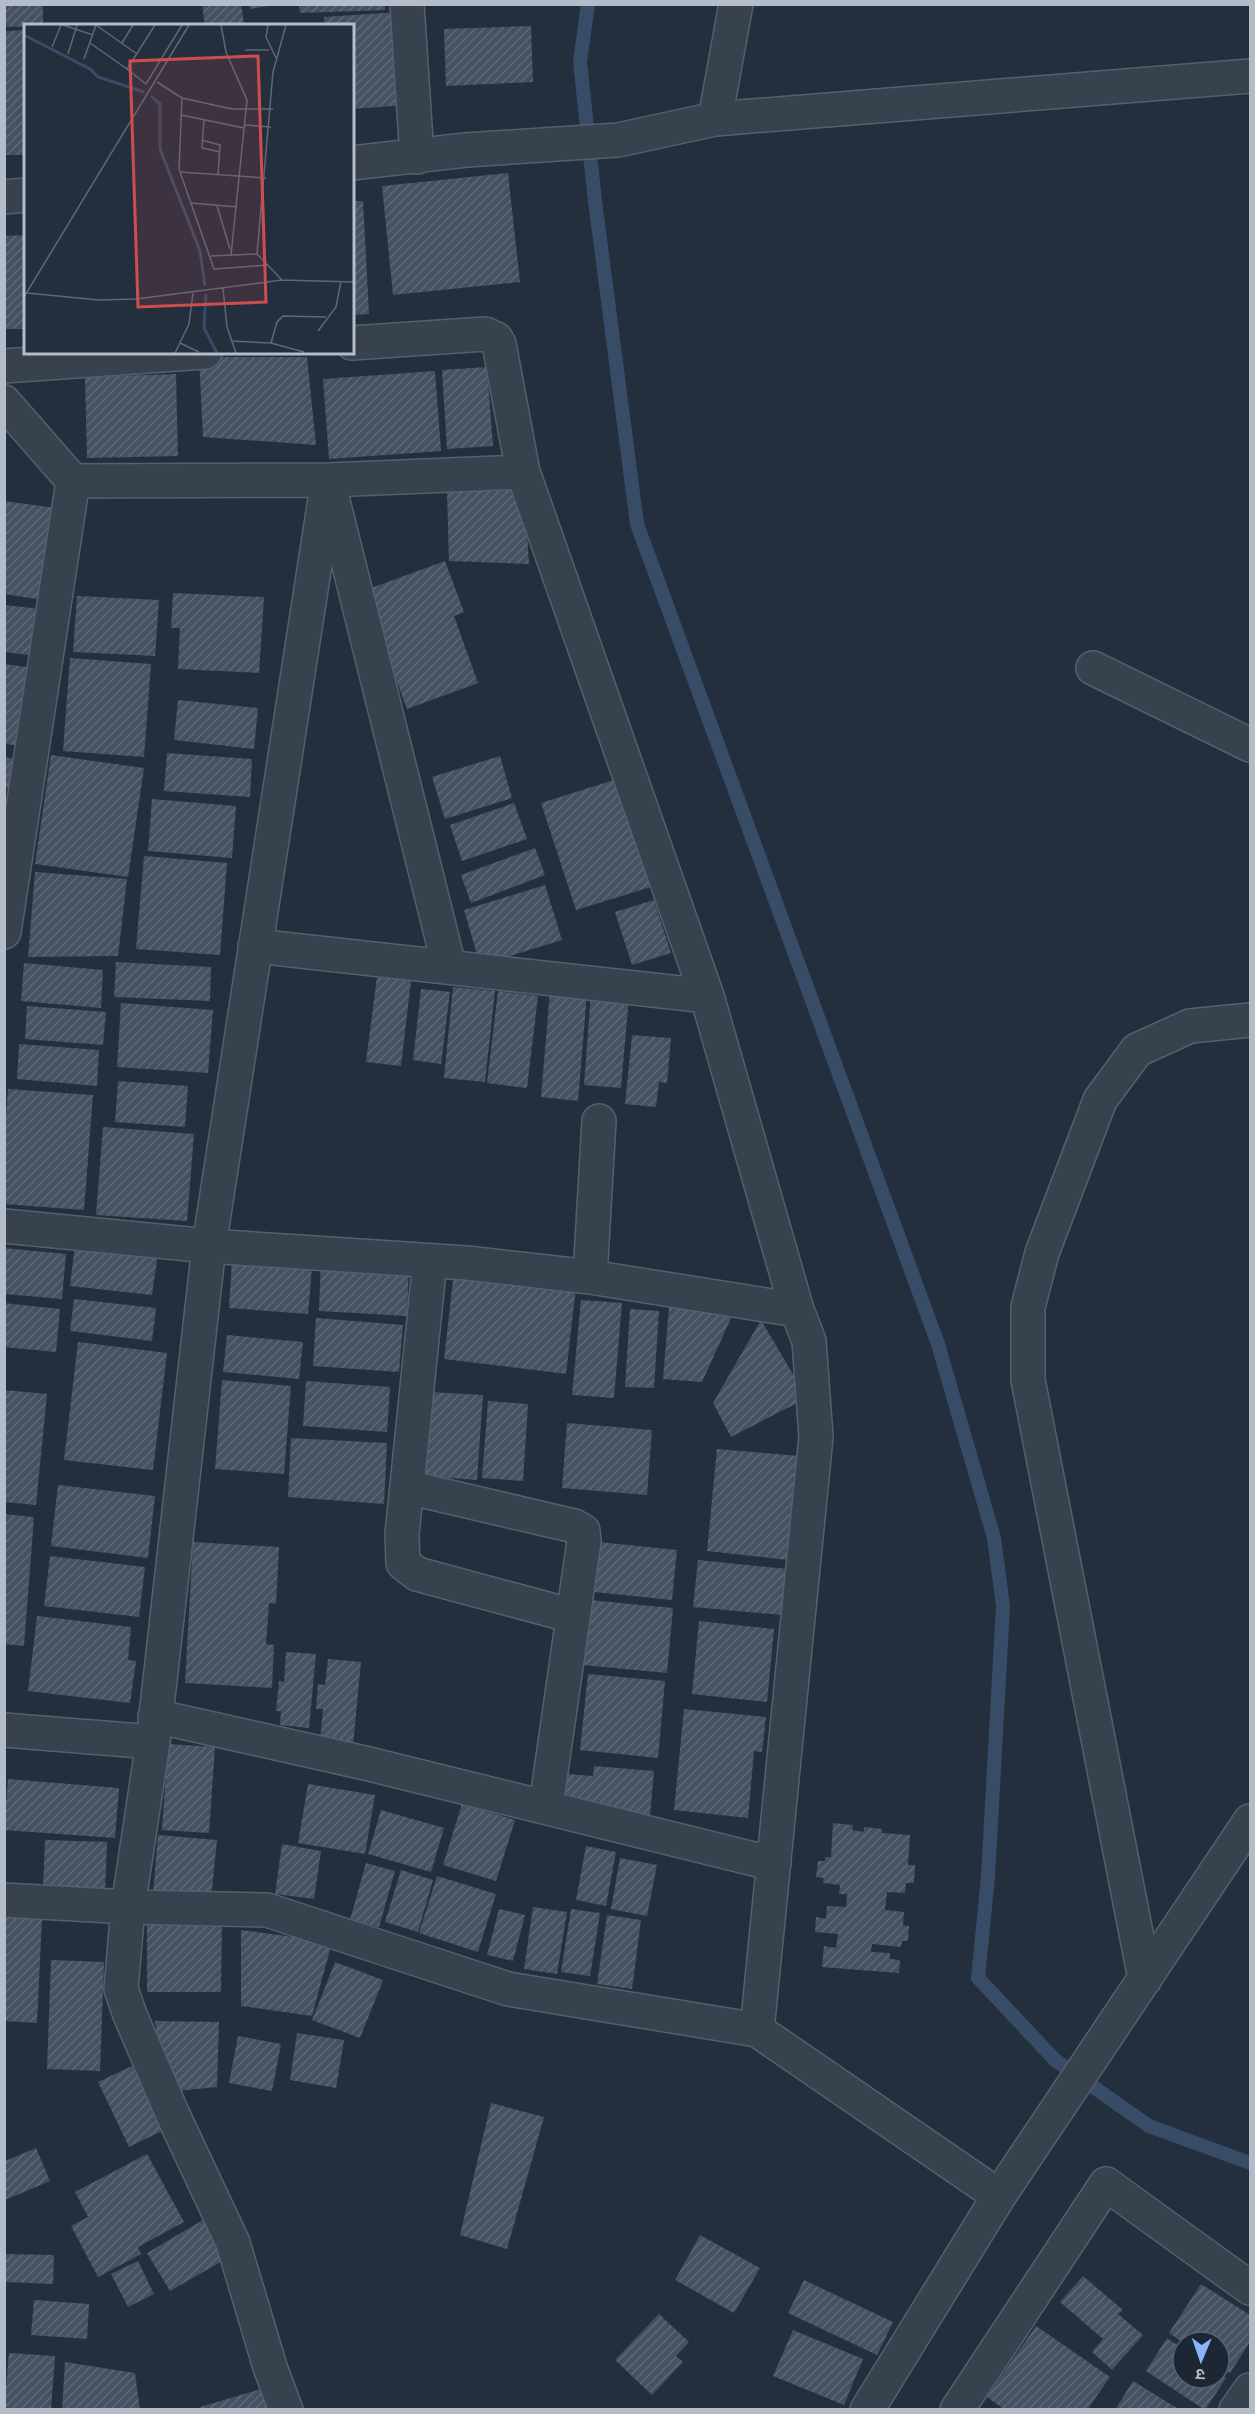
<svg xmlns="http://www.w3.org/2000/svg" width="1255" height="2414" font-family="'Open Sans','Noto Sans Devanagari',sans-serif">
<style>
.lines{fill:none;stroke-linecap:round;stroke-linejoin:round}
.stream{stroke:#394c67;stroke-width:14}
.building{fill:url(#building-hatch)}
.minor-casing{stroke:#565f6c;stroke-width:36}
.minor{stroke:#38414e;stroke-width:33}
.inset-river{fill:none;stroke:#394c67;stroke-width:3}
.inset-road{fill:none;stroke:#5e6776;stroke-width:1.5}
.view{fill:#ce4d50;fill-opacity:0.15;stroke:#ce4d50;stroke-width:3}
.inset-edge{fill:none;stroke:#b4bcc9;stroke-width:3}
</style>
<defs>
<pattern id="building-hatch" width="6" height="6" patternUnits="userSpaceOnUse" patternTransform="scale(1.5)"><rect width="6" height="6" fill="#455162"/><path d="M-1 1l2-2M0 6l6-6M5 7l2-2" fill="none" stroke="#5d6877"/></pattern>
</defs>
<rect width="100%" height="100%" fill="#242f3e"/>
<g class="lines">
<path class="stream" d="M588,4L580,62L595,201L637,524L938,1344L994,1538L1003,1606L988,1877L978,1978L1055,2060L1149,2126L1250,2163"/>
</g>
<path class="building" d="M4,4H43V26L4,27Z
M202,4H241L244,23L205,26Z
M249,4H268V6L250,9Z
M299,5H385V10L300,13Z
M400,12L407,105L352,109V26H325L324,17Z
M531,26L533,82L446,86L444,29Z
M26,30V155H4V31Z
M508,173L520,282L393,295L382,186Z
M352,201H363L369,314L352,315Z
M26,235V329H4V236Z
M199,357H307L316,445L203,437Z
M487,367L493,446L447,449L442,370Z
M435,371L441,451L329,459L323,379Z
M176,374L178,456L87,458L85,377Z
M524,484L529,564L449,561L447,492Z
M4,501L56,508L43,600L4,594Z
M445,561L464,612L454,616L478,683L407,709L363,591Z
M173,593L264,597L259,673L178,669L180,628H171Z
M77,596L159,600L155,656L73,652Z
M4,605L42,609L37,656L4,652Z
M70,658L151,664L144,757L63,751Z
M4,664L32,668L23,746L4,744Z
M178,700L258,708L254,749L174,740Z
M167,753L252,759L250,797L164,791Z
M51,755L144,768L128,877L35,864Z
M500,756L512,798L445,819L432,777Z
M4,757L16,759L12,789L4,788Z
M620,778L654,886L576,910L541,803Z
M152,799L236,806L232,858L148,851Z
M514,803L527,839L462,861L450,825Z
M535,848L545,875L471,903L461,875Z
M144,856L227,863L220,955L136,949Z
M35,872L127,879L118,956L28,957Z
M545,885L562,940L480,965L464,910Z
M654,900L671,953L632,965L615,912Z
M116,962L211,967L210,1001L114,997Z
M24,963L103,970L101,1008L21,1001Z
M377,976L411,981L401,1066L366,1062Z
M453,987L495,991L485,1082L444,1078Z
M421,989L450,992L441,1064L413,1060Z
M498,991L538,996L527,1088L487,1083Z
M550,991L587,994L578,1101L541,1097Z
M591,993L629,997L621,1088L584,1085Z
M121,1003L213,1010L208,1073L117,1067Z
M27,1006L106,1012L103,1045L25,1039Z
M632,1035L671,1038L667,1083L659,1082L656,1107L625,1104Z
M19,1044L99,1050L97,1086L17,1079Z
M118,1081L188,1086L185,1127L115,1122Z
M8,1089L93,1095L84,1210L4,1204L5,1128Z
M103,1127L194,1134L187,1221L96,1215Z
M75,1244L158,1253L152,1295L70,1286Z
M4,1248L66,1254L62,1299L4,1294Z
M232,1260L312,1267L308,1314L229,1308Z
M321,1261L409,1265L407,1316L319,1311Z
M454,1272L576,1287L566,1374L444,1359Z
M74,1299L156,1308L152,1341L70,1331Z
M581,1300L622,1303L614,1398L572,1395Z
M4,1303L60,1309L56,1352L4,1347Z
M669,1307L732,1316L702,1382L663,1379Z
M630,1309L659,1311L654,1388L625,1387Z
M316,1318L403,1325L399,1372L313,1366Z
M761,1320L807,1398L731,1437L713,1403Z
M227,1335L303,1342L299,1379L223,1372Z
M78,1342L167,1353L153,1470L64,1460Z
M222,1380L291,1386L284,1474L215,1469Z
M306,1381L390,1387L387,1432L303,1426Z
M4,1390L47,1394L36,1505L4,1502Z
M429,1392L483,1395L477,1480L424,1476Z
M488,1401L528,1404L523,1481L482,1478Z
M567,1423L652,1430L647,1495L562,1488Z
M291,1438L387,1443L384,1504L288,1497Z
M717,1449L799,1456L788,1560L707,1551Z
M58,1485L155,1496L148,1558L51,1546Z
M4,1514L34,1517L24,1646L4,1644Z
M193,1542L279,1547L276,1604L269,1603L266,1644L274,1645L272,1688L185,1683Z
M599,1542L677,1550L672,1600L594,1592Z
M50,1556L145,1567L139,1617L44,1606Z
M698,1560L787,1569L782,1615L693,1607Z
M589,1600L673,1608L667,1673L583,1665Z
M37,1616L131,1627L128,1660L136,1661L130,1703L28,1691Z
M699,1621L774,1629L767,1702L692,1694Z
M286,1652L316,1654L309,1728L280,1725L281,1711H276L279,1681L284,1682Z
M328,1659L361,1662L353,1746L320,1742L323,1709H316L318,1684L325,1685Z
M588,1674L665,1681L658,1758L580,1750Z
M684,1709L766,1717L762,1752L754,1751L748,1818L674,1810Z
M168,1744L215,1747L209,1833L162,1830Z
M594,1766L654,1771L650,1816L564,1808L568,1774L593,1776Z
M8,1779L119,1788L115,1838L4,1830Z
M308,1784L375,1795L365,1854L298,1843Z
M462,1804L515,1820L496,1881L443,1865Z
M381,1810L444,1828L431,1872L368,1854Z
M833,1823L853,1825L852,1830L864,1832V1827L882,1829V1833L910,1835L908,1865H915L914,1883H906L905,1893L887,1892L885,1910L904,1912L903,1925L909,1926L908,1941H902L901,1947L872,1944L871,1952L890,1953V1959L900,1960L899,1973L822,1967L824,1946L836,1948L838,1934L815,1932L816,1917L826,1919L827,1906L846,1907L847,1894H839L840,1885L823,1883L824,1878L816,1877L818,1861H825V1857H831Z
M158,1835L217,1840L211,1899L153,1894Z
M45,1840L107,1842L105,1893L43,1890Z
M282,1844L321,1851L314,1899L275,1894Z
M586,1846L616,1852L606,1906L576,1900Z
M620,1858L657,1865L647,1916L611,1909Z
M366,1863L395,1871L379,1927L350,1920Z
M401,1870L433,1880L418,1932L385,1922Z
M437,1876L496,1894L478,1952L419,1933Z
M533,1907L567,1912L557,1974L524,1969Z
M499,1909L525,1915L513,1961L487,1955Z
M571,1909L600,1913L590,1976L561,1972Z
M607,1915L641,1920L632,1989L597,1984Z
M4,1916L42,1918L37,2023L4,2021Z
M147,1918H222L221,1992H147Z
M241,1930L332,1942L312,2016L241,2006Z
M51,1960L104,1962L100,2071L47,2069Z
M335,1962L383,1980L360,2038L312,2020Z
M155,2021L219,2022L217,2087L166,2092Z
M297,2033L344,2040L336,2088L290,2080Z
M238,2036L281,2044L272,2091L229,2083Z
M132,2066L164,2130L129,2147L98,2082Z
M491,2103L544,2117L507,2249L460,2235Z
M36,2148L50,2181L5,2200V2161Z
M147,2154L184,2222L138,2247L141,2254L98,2277L71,2226L88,2217L75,2192Z
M208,2217L231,2256L170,2291L147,2253Z
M700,2235L760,2268L734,2313L675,2280Z
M4,2254L54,2255L53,2284L4,2282Z
M138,2261L154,2294L128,2307L111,2274Z
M1083,2276L1123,2310L1118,2314L1143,2335L1112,2370L1092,2352L1103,2339L1060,2302Z
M804,2280L893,2322L877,2355L788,2313Z
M1201,2284L1250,2315V2342L1230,2373L1219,2366V2342H1182L1169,2333Z
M34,2300L89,2304L87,2339L31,2335Z
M659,2314L689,2342L676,2356L683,2362L652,2395L615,2360Z
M1036,2326L1110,2377L1087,2410H1005L987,2397Z
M793,2330L863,2359L844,2405L773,2376Z
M1167,2338L1183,2349V2378H1219V2373L1226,2378L1205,2410L1146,2371Z
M9,2353L55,2356L51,2410H4Z
M65,2362L135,2373L140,2410H62Z
M1133,2381L1180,2410H1115Z
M261,2389L267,2410H201L200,2407Z"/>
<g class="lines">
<g class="minor-casing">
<path id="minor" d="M407,4L417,157
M715,119L736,4
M352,163L466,150L618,140L715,119L1250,76
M4,197L26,195
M352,343L485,334L496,339L499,344L523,472L707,996L797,1310L809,1341L816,1437L757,2030
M4,366L205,352
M4,402L73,481L328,480L523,472
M331,493L449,966
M1093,668L1250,745
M4,932L73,481
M255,946L707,996
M4,1226L209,1246L467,1263L590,1277L797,1310
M430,1261L402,1534L403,1563L417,1574L573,1616
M590,1277L599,1121
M407,1487L574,1526L583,1531L584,1541L546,1806
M155,1716L365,1763L774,1864
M4,1730L153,1742
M4,1900L128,1907L267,1910L508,1989L757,2030L999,2196
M1145,1979L1028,1380V1307L1042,1253L1100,1100L1137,1050L1190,1026L1250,1020
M286,2410L270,2367L233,2243L173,2115L130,2015L121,1989L128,1907L153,1742L209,1246L328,480
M867,2410L999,2196L1250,1821
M957,2410L1106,2184L1250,2288
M1236,2410L1250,2390"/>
</g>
<use href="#minor" class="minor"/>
</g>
<g transform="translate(24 24)">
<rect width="330" height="330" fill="#242f3e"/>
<path class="inset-river" d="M0,11L66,45L74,53L120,68M127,72L136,80V125L176,227L181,262M182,270L180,304L193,329"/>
<path class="inset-road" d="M39,1L69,11M72,1L113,30M131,1L103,45L122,60L158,1M197,1L202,28L223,76L207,231M244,1L242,13L252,34M66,19L103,45M98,19L109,1M28,23L37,1M221,26H245M44,30L53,1M60,35L72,1M133,58L158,74L208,85H249M158,74L155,145L190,245L244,241M157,91L220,104M180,96L178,124L196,128M221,101L247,103M178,116L196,121L194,151M156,148L242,154M167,179L213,183M193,182L206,225M233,230L249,48L262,1M187,232L233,230L258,256M199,264L203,303L212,329M3,269L75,276L112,275L258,256L330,258M0,273L165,1M294,307L312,283L317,257M207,317L247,319L280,328M156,319L175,328M247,319L253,298L259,292L302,293M151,329L165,300L169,269"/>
<path class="view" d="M234,32L242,278L114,283L106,37Z"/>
<rect width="330" height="330" class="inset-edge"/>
</g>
<rect width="1255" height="2414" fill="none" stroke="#b4bcc9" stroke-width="12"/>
<g transform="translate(1201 2360) rotate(182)"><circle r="28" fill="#1d2633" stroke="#59626f" stroke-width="1.5"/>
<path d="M0-4.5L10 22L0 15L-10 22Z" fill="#8ab4f8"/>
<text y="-9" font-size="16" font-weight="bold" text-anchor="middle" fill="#b4bcc9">उ</text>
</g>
</svg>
